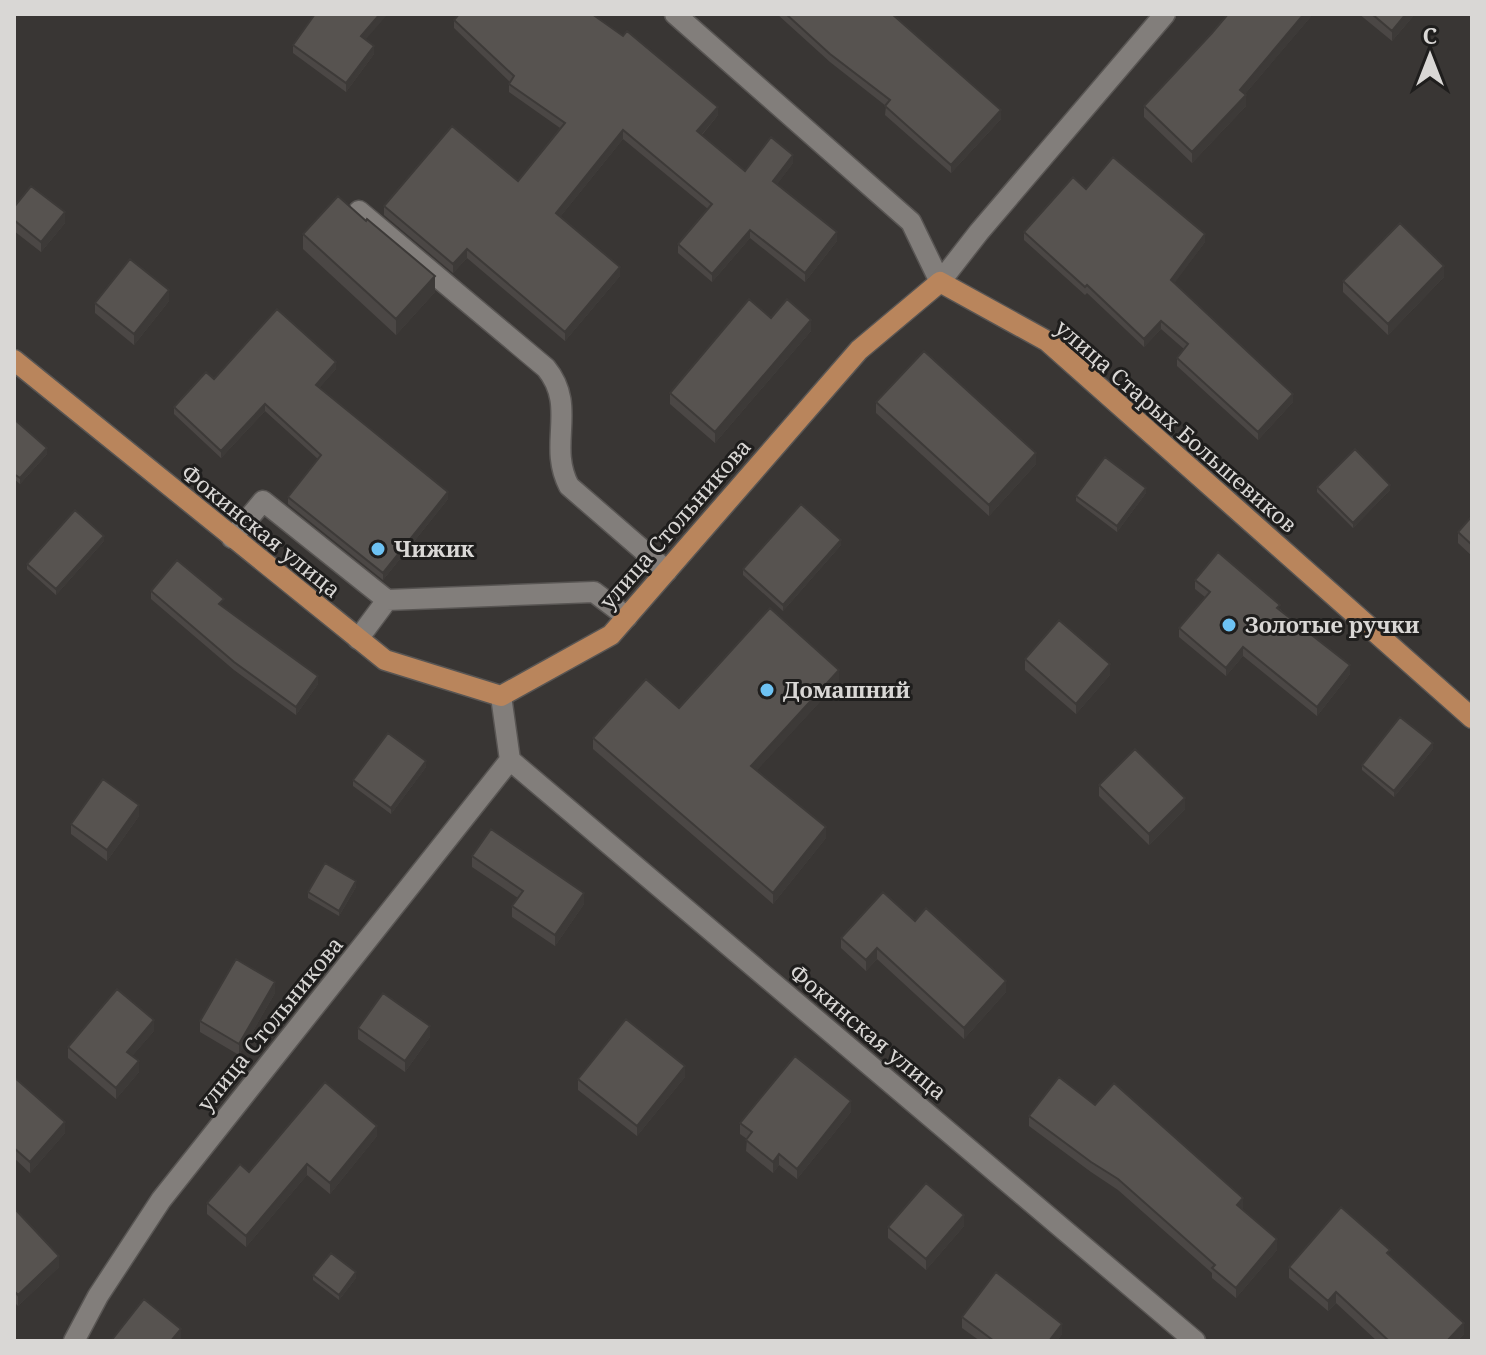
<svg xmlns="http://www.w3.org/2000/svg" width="1486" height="1355" font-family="'Noto Serif',serif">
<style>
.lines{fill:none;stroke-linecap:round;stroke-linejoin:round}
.minor-casing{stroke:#585553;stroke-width:23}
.major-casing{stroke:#585553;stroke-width:23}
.minor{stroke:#827e7b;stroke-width:20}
.major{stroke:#b9855c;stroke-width:20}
.wall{fill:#4b4745}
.shaded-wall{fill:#3d3a38}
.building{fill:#575350;stroke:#3d3a38;stroke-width:2}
.poi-dot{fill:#6dc2f3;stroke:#1f1e1d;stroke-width:3}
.labels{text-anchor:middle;stroke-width:6;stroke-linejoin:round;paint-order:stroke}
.street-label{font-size:22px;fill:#d9d7d5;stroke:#1f1e1d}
.poi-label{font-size:22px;font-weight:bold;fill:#d9d7d5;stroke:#1f1e1d;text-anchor:start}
</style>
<rect width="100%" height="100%" fill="#393634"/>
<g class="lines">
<g class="minor-casing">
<path id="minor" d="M675,14L911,222L940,282L979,232L1165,14
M359,211L546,368C578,407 547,444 569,486L667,571
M232,538L263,501L387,600L594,592L627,617
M358,639L387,600
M510,760L1195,1341
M74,1341L98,1296L161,1200L510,760L501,696"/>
</g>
<g class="major-casing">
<path id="major" d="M14,360L385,660L501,696L611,635L859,350L940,282L1047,341L1472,718"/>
</g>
<use href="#minor" class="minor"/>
<use href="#major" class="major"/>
</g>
<path class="wall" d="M777,14H892L1001,119L951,173L885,115L886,106L830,62Z
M1228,14H1313L1245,94L1246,106L1192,163L1144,117V106L1212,33Z
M1359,14H1415L1392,41Z
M454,20L718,115L702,135L745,171L793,163L777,184L837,241L805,282L750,238L712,282L678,253V244L708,209L623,139L560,217L620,276L565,341L467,258L453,273L384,215V206L518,181L560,128L509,92V84L510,82L454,28Z
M366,40L374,54L346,92L293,53V45Z
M1086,189L1205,242L1174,283L1293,402L1258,440L1177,366V358L1184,349L1161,329L1144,347L1087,293L1085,295L1024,240V232Z
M14,207L65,223L41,252L14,231Z
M303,234L435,292L396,335L303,249Z
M1444,277L1388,335L1343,292V281Z
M169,301L134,345L95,313V303Z
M771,318L811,331L715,443L670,404V393Z
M336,369L319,388L448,499L383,580L288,504V497L318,459L265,411L221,458L174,414V407L214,379Z
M876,402L1036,464L989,516L876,413Z
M14,419L47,454L20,484L14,479Z
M1317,487L1390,490L1353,528L1317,492Z
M1146,493L1117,532L1076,501V496Z
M1472,516V556L1458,543V532Z
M104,541L56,595L27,569V564Z
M841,545L783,611L743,575V569Z
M1195,580L1280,609L1350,674L1317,716L1243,656L1226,676L1179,637V628L1205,597L1195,589Z
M151,591L224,607L318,684L296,715L234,670L151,599Z
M1025,659L1110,675L1076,714L1025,670Z
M839,681L756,771L826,838L773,904L593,749V738L679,708Z
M1433,749L1394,797L1362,770V765Z
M426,767L391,814L353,786V780Z
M1099,785L1185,809L1149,845L1099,796Z
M139,816L107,861L71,834V824Z
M472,856L584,904L555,946L512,917V906L518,898L472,867Z
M356,887L339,916L308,898V892Z
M915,921L1006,992L964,1039L877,959L866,971L841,948V938Z
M275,993L239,1055L200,1032V1021Z
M358,1028L430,1037L405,1072L358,1039Z
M154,1031L132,1056L139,1072L116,1099L68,1058V1047Z
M14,1077L65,1133L30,1173L14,1158Z
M685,1077L637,1136L578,1090V1079Z
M1095,1105L1243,1208L1242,1209L1277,1250L1236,1298L1212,1278V1273L1118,1190L1091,1172L1029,1126V1116Z
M851,1112L797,1179L779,1165L773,1173L746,1151L747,1139L740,1134V1123Z
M377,1136L330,1194L307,1175L246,1247L207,1214V1203L249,1172Z
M14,1208L59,1267L18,1306L14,1302Z
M964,1226L926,1270L888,1238V1227Z
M1289,1267L1464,1334L1457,1341H1377L1336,1303L1328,1311L1289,1278Z
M313,1275L356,1278L339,1300L313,1280Z
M962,1317L1062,1334L1057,1341H980L962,1328Z"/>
<path class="shaded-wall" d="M380,14H388L361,45V36Z
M1304,14H1313L1240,100V90Z
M1406,14H1415L1392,41V31Z
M374,46V54L346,92V83Z
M1246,95V106L1192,163V152Z
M718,107V115L697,140V131Z
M1001,110V119L951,173V165Z
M623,130V139L556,222V213Z
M793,155V163L773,190V181Z
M65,212V223L41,252V242Z
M750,230V238L712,282V274Z
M837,232V241L805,282V273Z
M1205,234V242L1171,288V280Z
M467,249V258L453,273V264Z
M1444,266V277L1388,335V324Z
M620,267V276L565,341V332Z
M435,276V292L396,335V319Z
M169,290V301L134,345V334Z
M811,320V331L715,443V432Z
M1161,321V329L1144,347V339Z
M336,362V369L316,392V385Z
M1293,394V402L1258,440V432Z
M265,404V411L221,458V451Z
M47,448V454L20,484V478Z
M1036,453V464L989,516V505Z
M1390,485V490L1353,528V523Z
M1146,488V493L1117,532V526Z
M448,492V499L383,580V573Z
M104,536V541L56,595V589Z
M841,540V545L783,611V605Z
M1243,647V656L1226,676V668Z
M1110,664V675L1076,714V704Z
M1350,665V674L1317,716V707Z
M839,670V681L751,777V766Z
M318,676V684L296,715V707Z
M1433,743V749L1394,797V791Z
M426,761V767L391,814V808Z
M1185,798V809L1149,845V834Z
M139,805V816L107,861V850Z
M826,827V838L773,904V893Z
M356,881V887L339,916V911Z
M584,893V904L555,946V935Z
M877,948V959L866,971V960Z
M1006,981V992L964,1039V1028Z
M275,982V993L239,1055V1044Z
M154,1020V1031L127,1062V1052Z
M430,1026V1037L405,1072V1061Z
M139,1061V1072L116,1099V1088Z
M685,1066V1077L637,1136V1126Z
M851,1101V1112L797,1179V1169Z
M65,1122V1133L30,1173V1162Z
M377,1126V1136L330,1194V1183Z
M779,1154V1165L773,1173V1162Z
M307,1164V1175L246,1247V1236Z
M1243,1198V1208L1237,1215V1205Z
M964,1215V1226L926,1270V1259Z
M1277,1239V1250L1236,1298V1288Z
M59,1256V1267L18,1306V1295Z
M356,1272V1278L339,1300V1295Z
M1336,1292V1303L1328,1311V1301Z
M1464,1323V1334L1457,1341H1447Z
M1062,1324V1334L1057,1341H1049Z
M181,1329V1339L180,1341H171Z"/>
<path class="building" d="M315,14H380L361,36L374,46L346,83L293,45Z
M459,14H592L623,36L627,31L718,107L697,131L745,171L771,137L793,155L773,181L837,232L805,273L750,230L712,274L678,244L712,204L623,130L556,213L620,267L565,332L467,249L453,264L384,206L452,126L518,181L565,123L509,84L514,76L454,20Z
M786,14H892L1001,110L951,165L885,106L890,100L830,54Z
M1228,14H1304L1240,90L1246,95L1192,152L1144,106L1212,33Z
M1372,14H1406L1392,31Z
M1113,157L1205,234L1171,280L1293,394L1258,432L1177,358L1188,344L1161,321L1144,339L1087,285L1085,287L1024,232L1073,177L1086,189Z
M31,186L65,212L41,242L14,220V207Z
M338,196L366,221L367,219L435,276L396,319L303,234Z
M1400,223L1444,266L1388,324L1343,281Z
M130,259L169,290L134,334L95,303Z
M749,299L771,318L787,299L811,320L715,432L670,393Z
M277,309L336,362L316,385L448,492L383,573L288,497L321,455L265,404L221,451L174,407L206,372L214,379Z
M924,351L1036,453L989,505L876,402Z
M14,419L47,448L20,478L14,474Z
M1355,449L1390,485L1353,523L1317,487Z
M1105,457L1146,488L1117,526L1076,496Z
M801,504L841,540L783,605L743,569Z
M75,510L104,536L56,589L27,564Z
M1472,516V545L1458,532Z
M1218,552L1280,605L1277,608L1350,665L1317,707L1243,647L1226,668L1179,628L1210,592L1195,580Z
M177,560L224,599L219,604L318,676L296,707L234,662L151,591Z
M770,608L839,670L751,766L826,827L773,893L593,738L646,679L679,708Z
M1059,620L1110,664L1076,704L1025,659Z
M1400,717L1433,743L1394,791L1362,765Z
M388,733L426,761L391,808L353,780Z
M1135,749L1185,798L1149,834L1099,785Z
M103,779L139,805L107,850L71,824Z
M491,829L584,893L555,935L512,906L523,891L472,856Z
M325,863L356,881L339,911L308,892Z
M883,892L915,921L926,908L1006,981L964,1028L877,948L866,960L841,938Z
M236,959L275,982L239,1044L200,1021Z
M117,989L154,1020L127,1052L139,1061L116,1088L68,1047Z
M383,993L430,1026L405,1061L358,1028Z
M626,1019L685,1066L637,1126L578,1079Z
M795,1056L851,1101L797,1169L779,1154L773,1162L746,1140L752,1132L740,1123Z
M14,1077L65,1122L30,1162L14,1148Z
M1059,1077L1095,1105L1114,1083L1243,1198L1237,1205L1277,1239L1236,1288L1212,1268L1215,1265L1118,1179L1091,1162L1029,1116Z
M325,1082L377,1126L330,1183L307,1164L246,1236L207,1203L240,1164L249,1172Z
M926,1183L964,1215L926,1259L888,1227Z
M1341,1207L1390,1250L1387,1253L1464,1323L1447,1341H1389L1336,1292L1328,1301L1289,1267Z
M14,1208L59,1256L18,1295L14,1291Z
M331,1253L356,1272L339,1295L313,1275Z
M996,1272L1062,1324L1049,1341H994L962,1317Z
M144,1299L181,1329L171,1341H111Z"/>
<g class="poi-dot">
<circle cx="378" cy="549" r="8"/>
<circle cx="1229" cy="625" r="8"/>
<circle cx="767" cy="690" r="8"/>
</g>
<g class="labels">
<g class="street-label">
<text transform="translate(1176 426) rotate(41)" y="8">улица Старых Большевиков</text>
<text transform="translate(675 524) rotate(-49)" y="8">улица Стольникова</text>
<text transform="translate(261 531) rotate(39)" y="8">Фокинская улица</text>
<text transform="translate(270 1024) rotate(-51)" y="8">улица Стольникова</text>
<text transform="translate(868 1032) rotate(40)" y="8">Фокинская улица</text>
</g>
<g class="poi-label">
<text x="394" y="557">Чижик</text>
<text x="1245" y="633">Золотые ручки</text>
<text x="783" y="698">Домашний</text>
</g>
</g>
<rect width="1486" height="1355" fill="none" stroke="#d9d7d5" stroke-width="32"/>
<g transform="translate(1430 56)" stroke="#1f1e1d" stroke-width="6" paint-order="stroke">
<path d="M0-6L14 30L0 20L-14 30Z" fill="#d9d7d5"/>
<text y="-12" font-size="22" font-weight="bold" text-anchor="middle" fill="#d9d7d5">С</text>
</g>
</svg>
